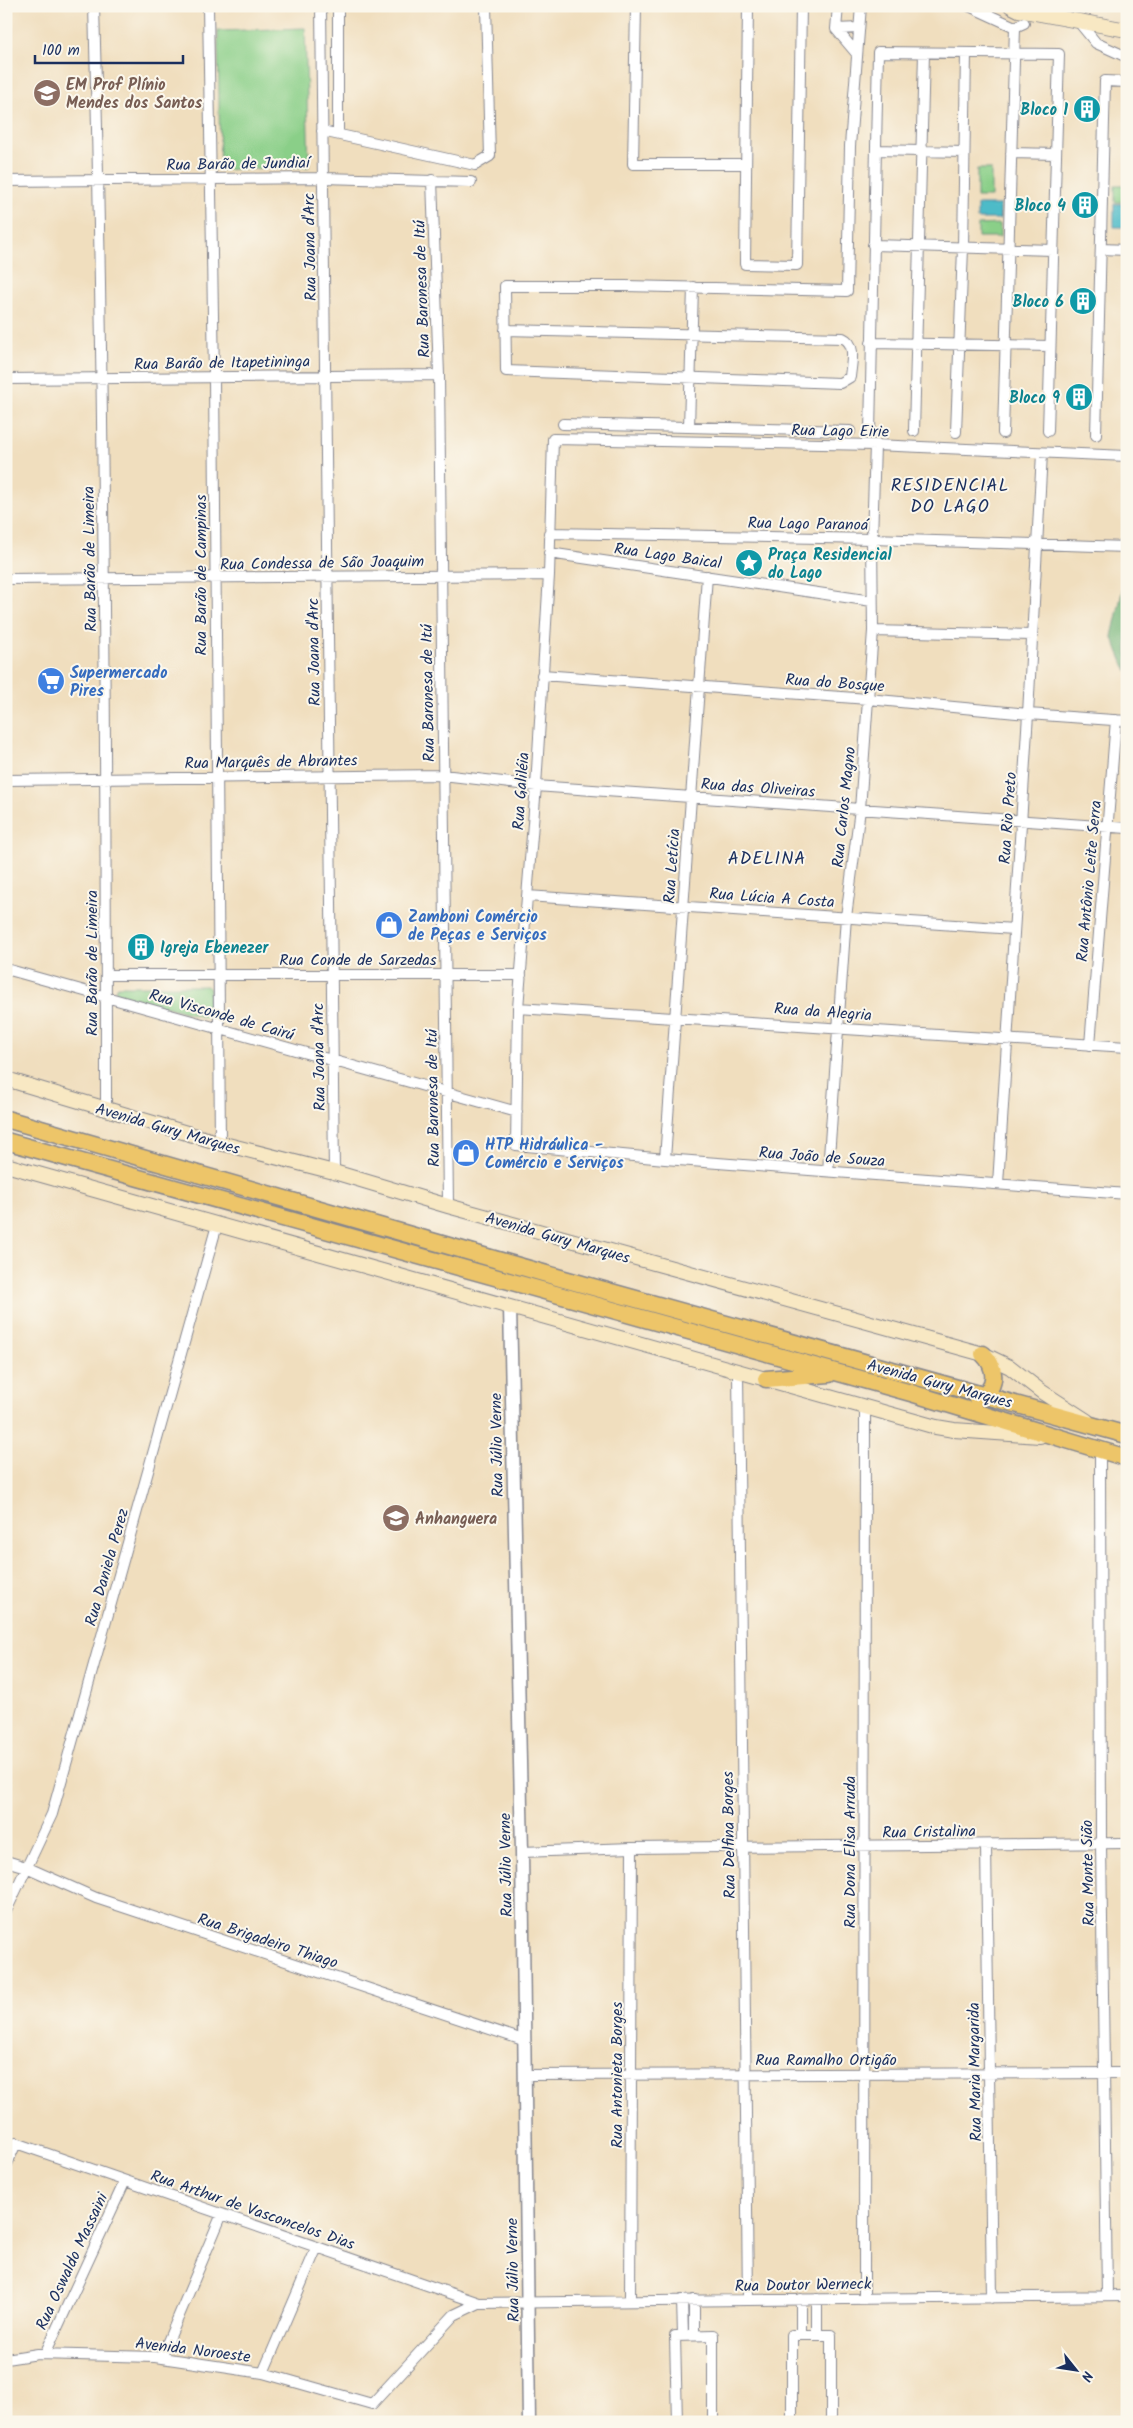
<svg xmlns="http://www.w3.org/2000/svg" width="1133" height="2428" font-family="Kalam,sans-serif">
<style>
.green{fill:#8acf88;stroke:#527f73}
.forest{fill:#6fb274;stroke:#457069}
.water{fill:#4ebbc8;stroke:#347593}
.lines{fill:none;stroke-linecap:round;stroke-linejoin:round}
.minor-casing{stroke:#86868e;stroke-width:12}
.tertiary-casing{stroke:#86868e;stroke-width:15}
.secondary-casing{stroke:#86868e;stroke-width:16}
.primary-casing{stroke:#86868e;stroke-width:19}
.minor{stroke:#fff;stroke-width:10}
.tertiary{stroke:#fff;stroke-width:12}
.secondary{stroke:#f8e8c3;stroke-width:14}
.primary{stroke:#edc569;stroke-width:16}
.labels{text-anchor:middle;stroke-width:4;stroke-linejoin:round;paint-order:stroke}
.education-label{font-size:16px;font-weight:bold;fill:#785e54;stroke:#fbf7ec;text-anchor:start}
.culture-label{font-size:16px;font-weight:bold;fill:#0d838f;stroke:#fbf7ec;text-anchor:end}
.street-label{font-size:16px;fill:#1b2f5e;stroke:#fbf7ec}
.shop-label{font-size:16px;font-weight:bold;fill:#366cbe;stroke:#fbf7ec;text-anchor:start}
.neighbourhood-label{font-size:18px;letter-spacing:1px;fill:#1b2f5e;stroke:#fbf7ec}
</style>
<rect width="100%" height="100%" fill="#fbf7ec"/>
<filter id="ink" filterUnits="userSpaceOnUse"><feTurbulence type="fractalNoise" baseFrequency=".02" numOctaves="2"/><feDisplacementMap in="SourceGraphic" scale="10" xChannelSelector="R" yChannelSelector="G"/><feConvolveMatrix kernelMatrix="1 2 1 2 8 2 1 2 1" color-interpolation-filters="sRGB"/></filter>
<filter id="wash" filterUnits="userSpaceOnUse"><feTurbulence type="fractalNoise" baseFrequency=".0096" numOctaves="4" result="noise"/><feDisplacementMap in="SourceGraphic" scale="20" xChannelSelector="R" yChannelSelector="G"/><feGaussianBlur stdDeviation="1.12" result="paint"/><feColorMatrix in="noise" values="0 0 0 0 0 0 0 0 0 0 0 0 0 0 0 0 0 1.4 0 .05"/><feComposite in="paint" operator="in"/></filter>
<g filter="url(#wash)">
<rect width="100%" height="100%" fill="#f0debe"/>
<path class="green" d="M305,28L309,167L220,170L218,31Z
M977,169H991V197H977Z
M1115,185H1127V202H1115Z
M1000,224V237H978V225Z
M118,986H207L210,989L209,1015L206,1018L117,993L115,989Z"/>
<path class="forest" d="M1124,583H1127V672L1112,636Z"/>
<path class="water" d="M1114,204H1126V227H1114Z
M977,205H1000V219H977Z"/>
</g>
<g filter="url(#ink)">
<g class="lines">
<g class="minor-casing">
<path id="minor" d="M94,6C104,374 106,742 106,1111
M208,6L214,378L220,1143
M321,6L334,1172
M338,6V134
M636,6L633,164H746
M748,6L745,264L797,265L801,6
M838,6L836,29L857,54
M969,6L1015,27L1024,23
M1078,21L1096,43L1127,57
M836,29L859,28
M322,131L475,165L490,156L486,6
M876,150L964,152
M1011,153L1056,154
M432,180L439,375L448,1206
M6,181L323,178L471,182
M873,245L1053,250
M1101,249L1127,250
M505,330L843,338C857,344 851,364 850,377L840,383L506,371L505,286H625L847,291L850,146L861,6
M871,343L1050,346
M6,379L439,375
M563,424L850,431
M689,427L693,287
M914,431L924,53
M870,432L878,52L1059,54L1048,431
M956,432L963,248L966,53
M1003,433L1015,27
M1096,435L1105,81L1127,82
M1127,456L875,445L553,439L549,575L536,786L518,1008L516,1145L665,1159L1127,1194
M549,533L872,539L1127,547
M549,553L872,601
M6,579L549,575
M873,631L1033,635
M542,675L868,699L1028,714L1127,721
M6,780L443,775L536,786L1127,828
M527,896L1014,929
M6,969L517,1112
M106,975H521
M518,1008L1127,1047
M1090,1045L1116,720
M665,1159L707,576
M828,1171L846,917L860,809L873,631L872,539L875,445
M998,1184L1028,714L1042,453
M738,1371L748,2300
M1100,1450L1101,1844L1107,2295
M986,1845L992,2298
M522,1852L632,1848L1127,1843
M6,1861L26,1867L96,1898L523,2040
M6,1911L52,1814L217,1225
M525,2075L1127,2073
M6,2166L16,2143L479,2303
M801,2299V2335
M817,2299V2334
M864,2299L865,1406
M682,2300L683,2335
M694,2300V2335
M630,2301L632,1848
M45,2354L125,2181
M161,2358L222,2214
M6,2359L38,2354L155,2357L263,2373L372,2404L454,2315L479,2303L1127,2296
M263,2373L317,2247
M677,2422L675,2336L713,2335V2422
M792,2422V2335H831V2422"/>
</g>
<g class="tertiary-casing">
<path id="tertiary" d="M510,1307L522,1852L529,2422"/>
</g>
<g class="secondary-casing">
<path id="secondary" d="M1011,6L1019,10L1127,30
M6,1079L220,1143L334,1172L448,1206L983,1354L1010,1367L1042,1392L1087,1421
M6,1165L936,1427L954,1430L1040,1436"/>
</g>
<g class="primary-casing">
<path id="primary" d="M6,1119L564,1279L1127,1435
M6,1141L911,1393L1127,1458
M766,1379L829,1374
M977,1399C997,1390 998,1369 983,1354"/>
</g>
<use href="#minor" class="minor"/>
<use href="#tertiary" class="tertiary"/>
<use href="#secondary" class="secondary"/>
<use href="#primary" class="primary"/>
</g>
</g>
<defs>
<g id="school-disc" transform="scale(1.4375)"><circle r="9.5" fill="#8d6e63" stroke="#fbf7ec"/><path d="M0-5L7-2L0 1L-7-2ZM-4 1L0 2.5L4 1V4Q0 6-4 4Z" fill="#fff"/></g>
<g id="building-disc" transform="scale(1.4375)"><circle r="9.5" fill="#0f9aa8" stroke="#fbf7ec"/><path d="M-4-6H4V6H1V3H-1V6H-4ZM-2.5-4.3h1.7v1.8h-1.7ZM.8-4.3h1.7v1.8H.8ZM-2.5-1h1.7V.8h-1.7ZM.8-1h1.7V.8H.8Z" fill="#fff"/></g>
<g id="sight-disc" transform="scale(1.4375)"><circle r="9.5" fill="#0f9aa8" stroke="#fbf7ec"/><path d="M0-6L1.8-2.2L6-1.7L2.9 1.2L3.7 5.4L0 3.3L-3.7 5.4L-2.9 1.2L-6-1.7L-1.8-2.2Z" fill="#fff"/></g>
<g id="supermarket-disc" transform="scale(1.4375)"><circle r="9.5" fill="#3f7fe0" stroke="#fbf7ec"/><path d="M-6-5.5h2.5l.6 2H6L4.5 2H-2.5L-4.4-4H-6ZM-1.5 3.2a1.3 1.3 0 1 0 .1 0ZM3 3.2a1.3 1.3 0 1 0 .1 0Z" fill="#fff"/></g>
<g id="shop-disc" transform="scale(1.4375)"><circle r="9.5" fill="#3f7fe0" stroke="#fbf7ec"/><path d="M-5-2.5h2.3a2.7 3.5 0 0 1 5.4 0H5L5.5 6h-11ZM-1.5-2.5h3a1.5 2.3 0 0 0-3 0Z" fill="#fff"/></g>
<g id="university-disc" transform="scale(1.4375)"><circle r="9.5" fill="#8d6e63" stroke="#fbf7ec"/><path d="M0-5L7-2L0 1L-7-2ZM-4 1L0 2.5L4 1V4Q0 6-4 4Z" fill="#fff"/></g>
</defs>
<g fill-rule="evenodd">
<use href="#school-disc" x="47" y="93"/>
<use href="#building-disc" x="1087" y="109"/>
<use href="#building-disc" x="1085" y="205"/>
<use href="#building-disc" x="1083" y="301"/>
<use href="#building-disc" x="1079" y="397"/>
<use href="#sight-disc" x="749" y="563"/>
<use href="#supermarket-disc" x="51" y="681"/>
<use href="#shop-disc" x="389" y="925"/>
<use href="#building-disc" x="141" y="947"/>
<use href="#shop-disc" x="466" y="1153"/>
<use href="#university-disc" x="396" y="1518"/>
</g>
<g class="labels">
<g class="education-label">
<text x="66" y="90">EM Prof Plínio<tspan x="66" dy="18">Mendes dos Santos</tspan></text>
<text x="415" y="1524">Anhanguera</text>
</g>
<g class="culture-label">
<text x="1068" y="115">Bloco 1</text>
<text x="1066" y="211">Bloco 4</text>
<text x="1064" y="307">Bloco 6</text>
<text x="1060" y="403">Bloco 9</text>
<text x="768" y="560" text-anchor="start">Praça Residencial<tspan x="768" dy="18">do Lago</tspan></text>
<text x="160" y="953" text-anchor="start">Igreja Ebenezer</text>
</g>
<g class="street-label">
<text transform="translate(238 163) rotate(-1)" y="6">Rua Barão de Jundiaí</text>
<text transform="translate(309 247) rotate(-91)" y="6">Rua Joana d'Arc</text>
<text transform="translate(421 289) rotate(-92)" y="6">Rua Baronesa de Itú</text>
<text transform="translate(222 362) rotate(-1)" y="6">Rua Barão de Itapetininga</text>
<text transform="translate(840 430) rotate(1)" y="6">Rua Lago Eirie</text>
<text transform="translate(808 523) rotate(1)" y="6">Rua Lago Paranoá</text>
<text transform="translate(668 555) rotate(8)" y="6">Rua Lago Baical</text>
<text transform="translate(89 559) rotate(-91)" y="6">Rua Barão de Limeira</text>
<text transform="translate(322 562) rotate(-1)" y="6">Rua Condessa de São Joaquim</text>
<text transform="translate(200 575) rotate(-90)" y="6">Rua Barão de Campinas</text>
<text transform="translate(313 652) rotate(-91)" y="6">Rua Joana d'Arc</text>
<text transform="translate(835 682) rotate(4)" y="6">Rua do Bosque</text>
<text transform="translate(427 693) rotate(-91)" y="6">Rua Baronesa de Itú</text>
<text transform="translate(271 761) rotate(-1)" y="6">Rua Marquês de Abrantes</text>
<text transform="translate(758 787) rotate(4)" y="6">Rua das Oliveiras</text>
<text transform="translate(520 791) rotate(-86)" y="6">Rua Galiléia</text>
<text transform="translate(843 807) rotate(-84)" y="6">Rua Carlos Magno</text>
<text transform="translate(1007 818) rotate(-86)" y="6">Rua Rio Preto</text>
<text transform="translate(671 866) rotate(-86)" y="6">Rua Letícia</text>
<text transform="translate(1088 881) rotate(-85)" y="6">Rua Antônio Leite Serra</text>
<text transform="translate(772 897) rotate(4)" y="6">Rua Lúcia A Costa</text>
<text x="358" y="965">Rua Conde de Sarzedas</text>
<text transform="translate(91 963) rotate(-90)" y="6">Rua Barão de Limeira</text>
<text transform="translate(823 1011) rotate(4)" y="6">Rua da Alegria</text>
<text transform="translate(222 1014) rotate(16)" y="6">Rua Visconde de Cairú</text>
<text transform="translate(318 1057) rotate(-91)" y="6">Rua Joana d'Arc</text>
<text transform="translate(432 1098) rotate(-91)" y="6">Rua Baronesa de Itú</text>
<text transform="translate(168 1128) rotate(16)" y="6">Avenida Gury Marques</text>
<text transform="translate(822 1156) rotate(4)" y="6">Rua João de Souza</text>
<text transform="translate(558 1237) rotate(16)" y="6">Avenida Gury Marques</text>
<text transform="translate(940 1383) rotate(15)" y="6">Avenida Gury Marques</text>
<text transform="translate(496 1445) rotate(-91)" y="6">Rua Júlio Verne</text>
<text transform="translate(106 1567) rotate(-74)" y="6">Rua Daniela Perez</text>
<text transform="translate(929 1831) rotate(-1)" y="6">Rua Cristalina</text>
<text transform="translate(728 1835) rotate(-91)" y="6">Rua Delfina Borges</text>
<text transform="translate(849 1852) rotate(-90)" y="6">Rua Dona Elisa Arruda</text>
<text transform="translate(505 1865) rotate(-91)" y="6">Rua Júlio Verne</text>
<text transform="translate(1087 1873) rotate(-91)" y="6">Rua Monte Sião</text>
<text transform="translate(268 1940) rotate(18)" y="6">Rua Brigadeiro Thiago</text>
<text x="826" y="2065">Rua Ramalho Ortigão</text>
<text transform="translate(974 2072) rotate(-91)" y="6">Rua Maria Margarida</text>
<text transform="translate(616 2075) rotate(-90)" y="6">Rua Antonieta Borges</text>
<text transform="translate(253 2209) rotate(19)" y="6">Rua Arthur de Vasconcelos Dias</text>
<text transform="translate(71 2261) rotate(-65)" y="6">Rua Oswaldo Massaini</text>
<text transform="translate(512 2270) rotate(-91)" y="6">Rua Júlio Verne</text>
<text transform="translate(803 2284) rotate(-1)" y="6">Rua Doutor Werneck</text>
<text transform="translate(193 2349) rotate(7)" y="6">Avenida Noroeste</text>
</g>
<g class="shop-label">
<text x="70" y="678">Supermercado<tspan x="70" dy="18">Pires</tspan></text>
<text x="408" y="922">Zamboni Comércio<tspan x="408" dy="18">de Peças e Serviços</tspan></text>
<text x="485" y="1150">HTP Hidráulica -<tspan x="485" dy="18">Comércio e Serviços</tspan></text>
</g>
<g class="neighbourhood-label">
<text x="950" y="491">RESIDENCIAL<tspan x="950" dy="21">DO LAGO</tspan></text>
<text x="767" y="864">ADELINA</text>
</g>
</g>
<rect width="1133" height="2428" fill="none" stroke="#fbf7ec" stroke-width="25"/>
<g transform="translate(1076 2370) rotate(120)" stroke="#fbf7ec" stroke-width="4" paint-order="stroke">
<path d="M0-4L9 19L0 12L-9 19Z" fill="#1b2f5e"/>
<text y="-8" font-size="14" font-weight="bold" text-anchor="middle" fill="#1b2f5e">N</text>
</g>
<path d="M35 55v8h148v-8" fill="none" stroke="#1b2f5e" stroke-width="2.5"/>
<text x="42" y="55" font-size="15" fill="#1b2f5e" stroke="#fbf7ec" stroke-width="4" paint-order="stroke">100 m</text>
</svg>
